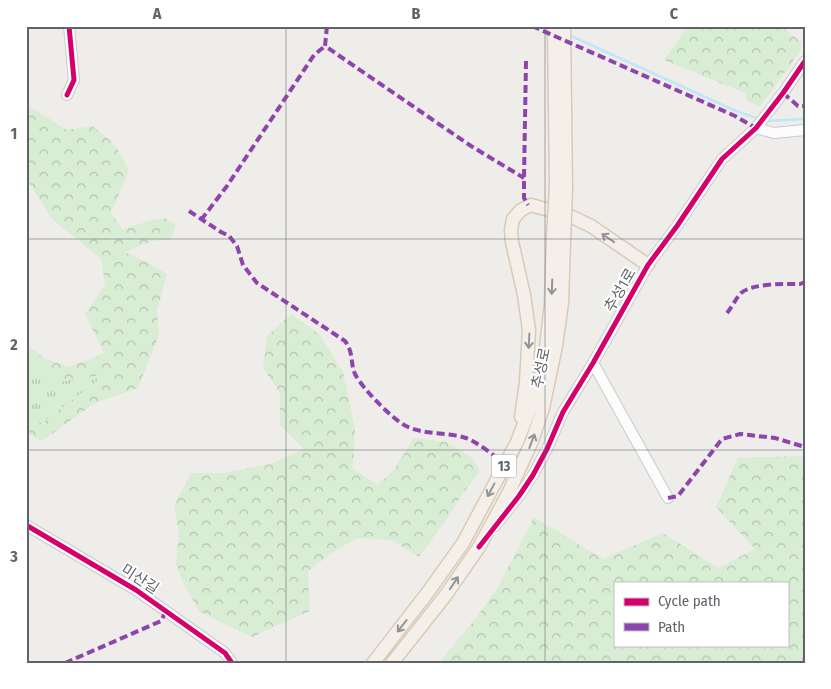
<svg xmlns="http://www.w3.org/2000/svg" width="831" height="689" font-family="'Fira Sans Condensed','Noto Sans KR',sans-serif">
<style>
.forest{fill:url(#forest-crowns);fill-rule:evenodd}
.park{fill:url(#park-tufts)}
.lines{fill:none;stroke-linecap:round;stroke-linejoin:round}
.stream{stroke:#bfe7f9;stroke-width:2.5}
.minor-casing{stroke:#cbcbcb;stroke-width:12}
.major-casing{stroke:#d9cab6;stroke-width:15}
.minor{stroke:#fdfcfc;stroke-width:10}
.major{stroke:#f4f0e9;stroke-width:12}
.major-bridge-casing{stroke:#d9cab6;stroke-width:15;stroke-linecap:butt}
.major-bridge{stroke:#f4f0e9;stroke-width:12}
.quiet{stroke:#8e44ad;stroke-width:4;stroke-dasharray:8 4;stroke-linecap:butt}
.cycleway-casing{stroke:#fff;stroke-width:8}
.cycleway{stroke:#d6006c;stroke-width:5}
.oneway{stroke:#929596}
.grid{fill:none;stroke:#5e6469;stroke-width:1;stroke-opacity:0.55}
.labels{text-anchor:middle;stroke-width:4;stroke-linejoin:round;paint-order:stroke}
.shield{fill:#fff;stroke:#8e9296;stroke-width:1}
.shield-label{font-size:14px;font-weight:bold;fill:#5e6469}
.street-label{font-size:15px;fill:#5e6469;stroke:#fff}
.neatline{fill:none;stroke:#5e6469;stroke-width:2}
.grid-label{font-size:16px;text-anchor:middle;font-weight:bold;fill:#5e6469}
</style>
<defs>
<pattern id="forest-crowns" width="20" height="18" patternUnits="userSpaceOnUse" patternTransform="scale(1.25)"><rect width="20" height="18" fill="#d9ecd4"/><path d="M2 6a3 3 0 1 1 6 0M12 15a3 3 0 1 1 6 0" fill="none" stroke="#b3c3b0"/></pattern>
<pattern id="park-tufts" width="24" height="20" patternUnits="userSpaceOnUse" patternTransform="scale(1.25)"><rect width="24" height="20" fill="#d9ecd4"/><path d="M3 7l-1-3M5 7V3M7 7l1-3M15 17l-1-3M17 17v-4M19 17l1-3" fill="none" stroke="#b3c3b0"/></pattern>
</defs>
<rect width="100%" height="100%" fill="#efedea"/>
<path class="forest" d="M688,26H781L801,42V50L760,107L747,101L745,93L664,60Z
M26,104L67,130L92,126C113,141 118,147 129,171L111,213L122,229L153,220L165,218L176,225L171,239L152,241L125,252L150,264L167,274L157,311L159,335L138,388L95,403L42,441L26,434V344L44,358L69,367L104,353L85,314L105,284L101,259L53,220L26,178Z
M291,314L319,334L343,372L355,429L353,469L378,485L394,470L414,438L446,442L474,459L480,471L464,492L448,517L419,557L392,540L358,538L336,550L308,571L310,611L252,637L200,612L184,585L176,564L179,533L174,505L191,473H223L271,464L304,449L280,425V393L263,368L267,336Z
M800,456L805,459V663H439L476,618L499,585L534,517L603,559L663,533L718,568L755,549L716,507L738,458ZM615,583H787V645H615Z"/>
<path class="park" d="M26,356L60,382L106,374L42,423L26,416Z"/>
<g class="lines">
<path class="stream" d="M569,35L736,111L759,119
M766,121L805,119"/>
<g class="minor-casing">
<path id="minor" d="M67,95L74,80L69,26
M756,128L774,133L805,130
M593,363L668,498
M26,525L136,590L225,653L232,663
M495,526L519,496L533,475L547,449L563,412L593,363L648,265L677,226L722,159L756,128L783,93L805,61"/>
</g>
<g class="major-casing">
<path id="major" d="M554,26L556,185
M564,26L566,188
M521,417L526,382L529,330L524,295L512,242L511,230L513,219L521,210L531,205L570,216L591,226L648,265
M373,663L428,592L463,543L517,442L532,403L544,366L551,303L553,238
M392,663L445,596L479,547L508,494L532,441L543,408L556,346L562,303L564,243"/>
</g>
<use href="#minor" class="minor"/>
<use href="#major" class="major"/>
<g class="major-bridge-casing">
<path id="major-bridge" d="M553,238L556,185
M564,243L566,188"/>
</g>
<use href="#major-bridge" class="major-bridge"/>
<path class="quiet" d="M327,26L325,46L471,146L524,178
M532,26L735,116L756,128
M526,61L524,178V198L528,205
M783,93L798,106H805
M189,211L221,232L229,236L237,246L243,265L257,283L345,341C354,353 350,363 355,374C362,388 392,419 406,426C423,435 449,432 466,438C477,442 495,456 505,464
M201,220L227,186L314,55L325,46
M727,313C732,307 736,298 741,293C753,283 785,284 800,284L805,282
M668,498L678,496L722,439L740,434L775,438L805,447
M65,663L161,621L166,611"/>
<g class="cycleway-casing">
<path id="cycleway" d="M67,95L74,80L69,26
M26,525L136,590L225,653L232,663
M479,547L519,496L533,475L547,449L563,412L593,363L648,265L677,226L722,159L756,128L783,93L805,61"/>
</g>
<use href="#cycleway" class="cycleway"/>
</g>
<defs><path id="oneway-shaft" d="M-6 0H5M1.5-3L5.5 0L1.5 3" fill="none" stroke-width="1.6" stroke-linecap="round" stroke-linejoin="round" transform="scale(1.25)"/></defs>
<g class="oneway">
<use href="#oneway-shaft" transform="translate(608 238) rotate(-146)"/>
<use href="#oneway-shaft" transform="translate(552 287) rotate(92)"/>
<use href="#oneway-shaft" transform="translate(529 341) rotate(93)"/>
<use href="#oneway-shaft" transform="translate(532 441) rotate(-69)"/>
<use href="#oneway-shaft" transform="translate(491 490) rotate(118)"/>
<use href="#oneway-shaft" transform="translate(454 583) rotate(-56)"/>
<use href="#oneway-shaft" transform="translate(402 626) rotate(128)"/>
</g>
<path class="grid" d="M286,26V663M545,26V663M26,239H805M26,450H805"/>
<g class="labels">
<rect class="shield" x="491.5" y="454.5" width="25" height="23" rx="4"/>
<g class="shield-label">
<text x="504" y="471">13</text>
</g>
<g class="street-label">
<text transform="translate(620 290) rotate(-60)" y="5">추성1로</text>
<text transform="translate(541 368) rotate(-78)" y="5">추성로</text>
<text transform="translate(140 579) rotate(33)" y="5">미산길</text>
</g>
</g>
<rect width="831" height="689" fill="none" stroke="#ffffff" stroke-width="55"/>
<rect x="614" y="582" width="175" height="65" fill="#ffffff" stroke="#bfc1c3"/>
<rect x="624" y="598" width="25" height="8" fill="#d6006c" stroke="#bfc1c3"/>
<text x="658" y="606" font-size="15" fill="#5e6469">Cycle path</text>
<rect x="624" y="623" width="25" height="8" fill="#8e44ad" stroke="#bfc1c3"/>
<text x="658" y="632" font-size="15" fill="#5e6469">Path</text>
<rect x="28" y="28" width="776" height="634" class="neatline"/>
<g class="grid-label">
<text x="157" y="19">A</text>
<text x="416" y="19">B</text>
<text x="674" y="19">C</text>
<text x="14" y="139">1</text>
<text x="14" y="350">2</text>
<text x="14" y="562">3</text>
</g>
</svg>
